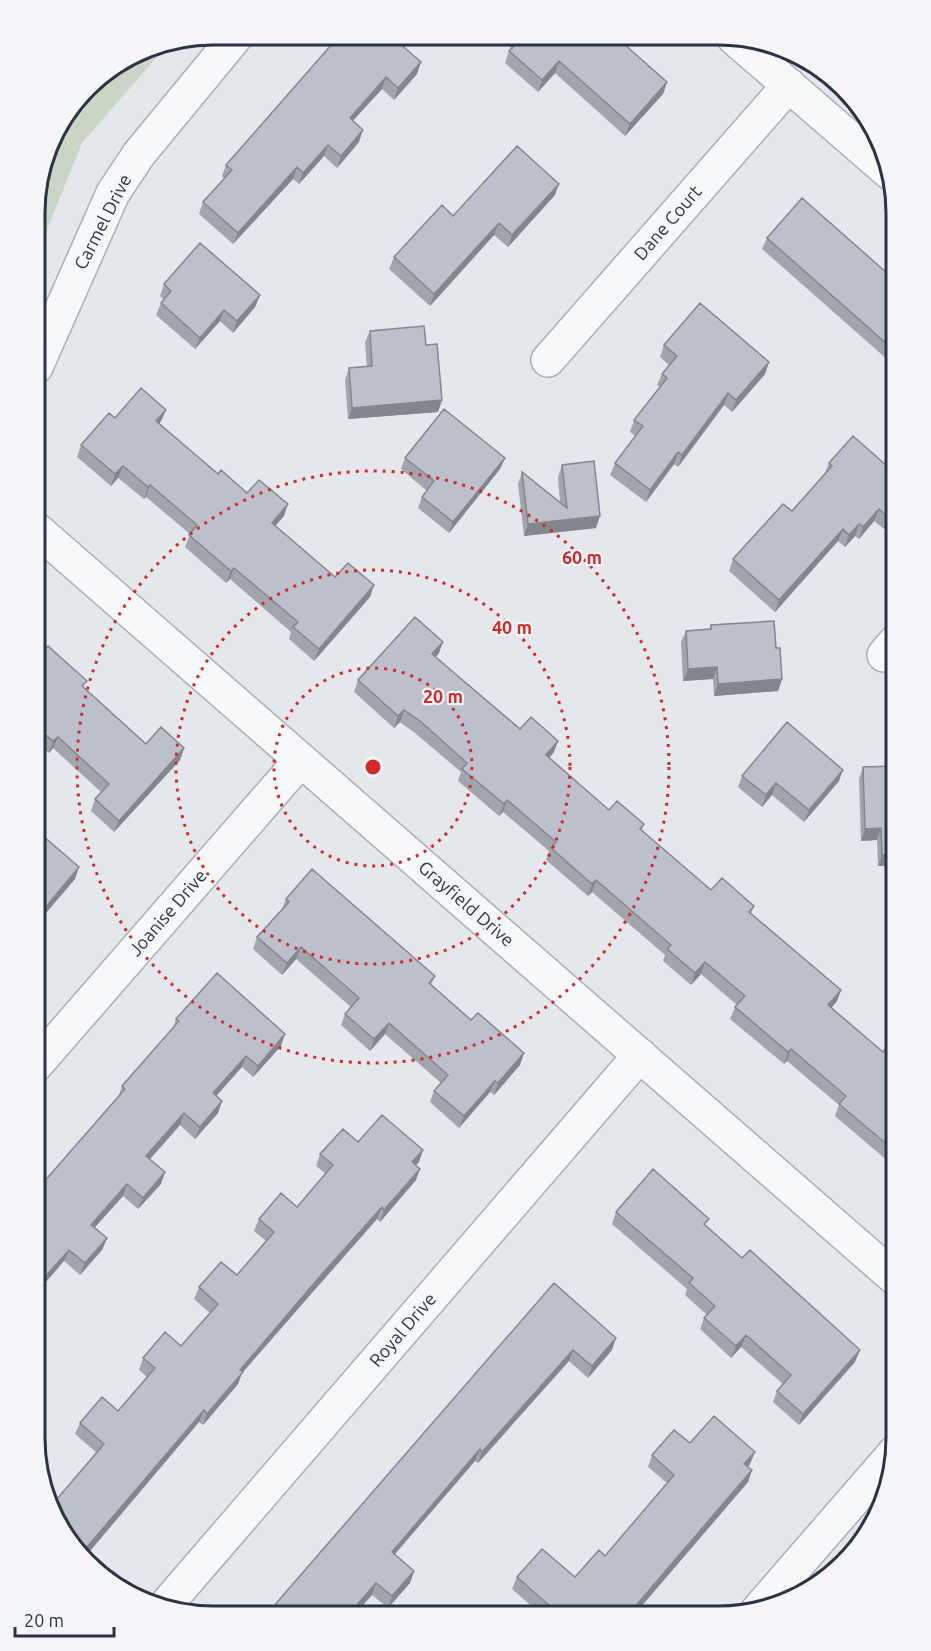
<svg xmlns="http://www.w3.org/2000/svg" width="931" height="1651" font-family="Ubuntu,sans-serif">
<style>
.park{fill:#c9d6c5}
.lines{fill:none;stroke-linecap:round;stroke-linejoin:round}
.minor-casing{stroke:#a9aeb7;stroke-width:36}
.minor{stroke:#f7f8fa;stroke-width:33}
.wall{fill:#a1a5ae}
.shaded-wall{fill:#83868d}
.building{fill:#bbc0ca;stroke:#83868d;stroke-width:1.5}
.ring{fill:none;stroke:#d62828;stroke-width:3;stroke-dasharray:3 6}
.labels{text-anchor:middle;stroke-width:4.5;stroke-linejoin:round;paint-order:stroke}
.street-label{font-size:18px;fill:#2b3445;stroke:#f4f6f9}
.rim{fill:none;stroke:#2b3445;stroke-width:3}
.centre{fill:#d62828;stroke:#f4f6f9;stroke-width:3}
.ring-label{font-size:18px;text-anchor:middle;font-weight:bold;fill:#d62828;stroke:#f4f6f9;stroke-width:4.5;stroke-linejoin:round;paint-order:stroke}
</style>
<rect width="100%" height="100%" fill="#e4e7ec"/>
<path class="park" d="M169,43L82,143L36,257V190L53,134L95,79L145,48Z"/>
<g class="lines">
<g class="minor-casing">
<path id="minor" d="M734,38L890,173
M548,360L789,85
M36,367L113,193L139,154L237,35
M36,529L896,1279
M884,655L896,641
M35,1066L301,760
M166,1605L640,1055
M758,1610L896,1451"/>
</g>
<use href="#minor" class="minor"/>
</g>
<path class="wall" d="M340,35L417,74L394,100L382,89L353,121L359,142L337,168L324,156L299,184L293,179L233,244L199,214L203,202L224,179L222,176L226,165Z
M498,36L616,37L667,82L663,94L625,136L555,73L538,92L505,63L509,51L512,49Z
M555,195L508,247L494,235L430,306L389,269L394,257L453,216Z
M767,238L896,281V367L762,249Z
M164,284L260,295L255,307L233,333L220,321L195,349L156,315L161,303L164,300L160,296Z
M370,331L426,345L438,412L348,419L345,380L349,368L367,367L365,342Z
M664,345L769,362L765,374L732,412L724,405L678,467L674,464L646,502L610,475L615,463L635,436L630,432L634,420L660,387L657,385L662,374L669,365L660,357Z
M166,410L161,421L159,424L218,474L284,516L275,526L335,577L370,597L314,661L289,639L291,632L230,579L226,583L185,547L190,534L146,497L144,499L118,478L111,486L77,457L81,445L115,418Z
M405,458H505L500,469L449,533L418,508L422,497L427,491L401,469Z
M829,463L896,474V515L884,529L874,521L859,539L855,536L845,547L838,541L775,612L729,571L733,559L792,511L825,473Z
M562,465L596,528L524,536L518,484L522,472L560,503L558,477Z
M711,625L776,648L782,679L778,691L714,696L713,679L683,681L681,642L686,631L709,629Z
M35,646L84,687L146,744L184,748L180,760L114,832L91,811L95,799L101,792L53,748L49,753L35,741Z
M439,653L435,657L520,729L554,752L549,758L609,810L644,824L642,830L711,890L754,906L751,914L841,990L837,1001L831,1008L883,1052L896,1036V1168L835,1116L839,1105L787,1061L784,1064L730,1019L735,1007L737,1005L701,974L691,985L663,961L665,955L592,892L588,896L546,860L549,851L503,812L499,816L458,781L461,772L415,733L400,722L394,728L354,692L358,680Z
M896,766V866H878L877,840L861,841L859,779L863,767Z
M742,776L839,781L804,822L772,795L762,807L738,787Z
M286,899L435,976L431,985L520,1065L494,1095L490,1092L459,1128L430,1102L434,1091L441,1083L385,1034L370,1051L341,1025L345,1014L351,1007L296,959L282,975L253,949L257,937L282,909Z
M176,1019L281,1046L253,1077L242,1067L216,1096L222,1101L218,1113L195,1139L180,1125L150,1159L161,1184L138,1209L123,1196L95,1227L107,1238L102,1250L80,1275L64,1261L122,1086L173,1029Z
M358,1142L419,1162L416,1165V1180L380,1222L377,1219L318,1286L242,1373L238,1384L203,1425L199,1422L84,1558L65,1537L97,1453L75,1434L80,1423L118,1411L147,1377L139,1370L143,1358L181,1346L210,1313L194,1299L199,1287L237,1275L266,1241L254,1231L259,1219L297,1207L326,1174L316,1166L320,1154Z
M616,1212L706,1226L855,1362L799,1425L773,1402L777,1391L783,1384L741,1347L731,1358L700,1329L704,1318L707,1315L685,1295L687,1289L612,1224Z
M554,1283L612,1350L588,1378L569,1361L478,1463L475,1461L395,1554L414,1571L410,1583L388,1608L372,1595L354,1615Z
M690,1443L750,1464L748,1467L752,1470L748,1482L633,1616H543L512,1589L517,1577H575L605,1556L667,1483L648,1467L652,1455Z"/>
<path class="shaded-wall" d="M559,61L555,73L538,92L542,80Z
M421,62L417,74L394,100L398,88Z
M386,77L382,89L345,129L350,118Z
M667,82L663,94L625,136L630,124Z
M363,130L359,142L337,168L341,156Z
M328,145L324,156L299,184L303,173Z
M297,167L293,179L233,244L238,233Z
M559,184L555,195L508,247L512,235Z
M499,223L494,235L430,306L434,294Z
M260,295L255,307L233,333L237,321Z
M224,310L220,321L195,349L200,338Z
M769,362L765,374L732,412L736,400Z
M728,393L724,405L678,467L682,455Z
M442,400L438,412L348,419L352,408Z
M166,410L161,421L151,433L156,421Z
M678,452L674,464L646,502L650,490Z
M505,458L500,469L449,533L453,522Z
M123,466L118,478L111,486L115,474Z
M150,485L146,497L144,499L148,487Z
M288,504L284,516L267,535L272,523Z
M896,508V515L884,529L888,517Z
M879,509L874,521L859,539L863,527Z
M600,516L596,528L524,536L528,524Z
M859,524L855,536L845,547L849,535Z
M843,529L838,541L775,612L779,600Z
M234,568L230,579L226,583L231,571Z
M374,585L370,597L314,661L319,649Z
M443,642L439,653L428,666L432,654Z
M717,667L713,679L683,681L688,669Z
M782,679L778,691L714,696L718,684Z
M404,710L400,722L394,728L398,716Z
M58,737L53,748L49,753L53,741Z
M558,741L554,752L542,767L546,755Z
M184,748L180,760L114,832L119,821Z
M843,770L839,781L804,822L809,810Z
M776,783L772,795L762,807L766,795Z
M507,800L503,812L499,816L504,804Z
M881,828L877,840L861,841L865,829Z
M896,854V866H878L882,855Z
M79,867L75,879L35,926V920Z
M596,880L592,892L588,896L592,884Z
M301,947L296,959L282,975L287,963Z
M705,962L701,974L691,985L695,973Z
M841,990L837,1001L824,1017L828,1005Z
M389,1023L385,1034L370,1051L374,1039Z
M285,1034L281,1046L253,1077L258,1066Z
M791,1049L787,1061L784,1064L788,1052Z
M524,1053L520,1065L494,1095L498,1083Z
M246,1056L242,1067L208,1105L213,1093Z
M495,1081L490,1092L459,1128L464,1116Z
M222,1101L218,1113L195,1139L200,1127Z
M184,1113L180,1125L142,1168L146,1156Z
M423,1150L419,1162L408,1174L412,1162Z
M420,1169L416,1180L380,1222L384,1210Z
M165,1172L161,1184L138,1209L143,1198Z
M127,1184L123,1196L87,1236L91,1225Z
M382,1207L377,1219L318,1286L242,1373L238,1384L203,1425L207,1414L240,1370L322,1274Z
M107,1238L102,1250L80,1275L85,1263Z
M69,1250L64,1261L35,1295V1288Z
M44,1305L40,1316L35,1323V1316Z
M746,1335L741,1347L731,1358L736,1346Z
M616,1338L612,1350L588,1378L592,1366Z
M573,1350L569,1361L478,1463L482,1452Z
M860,1350L855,1362L799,1425L803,1414Z
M204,1410L199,1422L84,1558L81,1554Z
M480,1449L475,1461L387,1563L392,1552Z
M755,1452L750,1464L740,1475L744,1464Z
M752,1470L748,1482L633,1616H627Z
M414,1571L410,1583L388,1608L392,1596Z
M376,1583L372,1595L354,1615H348Z"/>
<path class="building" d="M340,35L391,36L421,62L398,88L386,77L350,118L363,130L341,156L328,145L303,173L297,167L238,233L203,202L232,170L226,165Z
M515,36L616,37L667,82L630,124L559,61L542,80L509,51L520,40Z
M517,146L559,184L512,235L499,223L434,294L394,257L442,205L453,216Z
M802,198L896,281V352L767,238Z
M200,243L260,295L237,321L224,310L200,338L161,303L171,291L164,284Z
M700,303L769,362L736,400L728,393L682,455L678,452L650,490L615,463L643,426L634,420L667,378L662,374L677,356L664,345Z
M424,326L426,345L437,344L442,400L352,408L349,368L372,366L370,331Z
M141,388L166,410L156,421L218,474L221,470L247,493L259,480L288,504L272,523L335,577L348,563L374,585L319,649L293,627L298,622L234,568L231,571L189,535L197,525L150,485L148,487L123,466L115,474L81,445L109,413L115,418Z
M444,409L505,458L453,522L422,497L434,481L405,458Z
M853,436L896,474V508L888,517L879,509L863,527L859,524L849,535L843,529L779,600L733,559L783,504L792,511L832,466L829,463Z
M594,461L600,516L528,524L522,472L567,508L562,465Z
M415,617L443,642L432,654L520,729L531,717L558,741L546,755L609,810L617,801L644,824L640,829L711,890L722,878L754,906L749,912L841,990L828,1005L883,1052L896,1036V1152L839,1104L846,1096L791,1049L788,1052L735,1007L745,996L705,962L695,973L667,949L671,945L596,880L592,884L551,848L556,842L507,800L504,804L462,769L467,763L420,721L404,710L398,716L358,680Z
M774,621L776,648H780L782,679L718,684L717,667L688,669L686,631L711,629V625Z
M35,646L42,652L48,646L87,681L82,686L146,744L161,727L184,748L119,821L95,799L109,784L58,737L53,741L35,726Z
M787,722L843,770L809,810L776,783L766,795L742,776Z
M896,766V854L882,855L881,828L865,829L863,767Z
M35,829L79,867L35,920Z
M312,869L435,976L429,983L471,1020L478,1013L524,1053L498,1083L495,1081L464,1116L434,1091L448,1075L389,1023L374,1039L345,1014L359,998L301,947L287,963L257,937L289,902L286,899Z
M217,973L285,1034L258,1066L246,1056L213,1093L222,1101L200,1127L184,1113L146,1156L165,1172L143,1198L127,1184L91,1225L107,1238L85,1263L69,1250L35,1288V1192L125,1089L122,1086L179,1021L176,1019Z
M382,1115L423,1150L412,1162L420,1169L384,1210L382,1207L322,1274L240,1370L243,1372L207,1414L204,1410L81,1554L65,1537L50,1507L104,1444L80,1423L102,1397L118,1411L155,1368L143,1358L165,1332L181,1346L218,1304L199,1287L221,1262L237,1275L274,1232L259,1219L281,1193L297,1207L333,1165L320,1154L343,1129L358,1142Z
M653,1169L709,1219L704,1224L742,1258L750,1250L860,1350L803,1414L777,1391L791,1375L746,1335L736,1346L704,1318L715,1306L689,1283L693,1278L616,1212Z
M554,1283L616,1338L592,1366L573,1350L482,1452L480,1449L392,1552L414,1571L392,1596L376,1583L348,1615H266Z
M35,1296L44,1305L35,1316Z
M714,1416L755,1452L744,1464L752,1470L627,1616H544L551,1607L517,1577L542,1549L575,1577L599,1550L605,1556L674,1475L652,1455L674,1430L690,1443Z"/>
<g class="ring">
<circle cx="373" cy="767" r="99"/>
<circle cx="373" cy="767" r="197"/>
<circle cx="373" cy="767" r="296"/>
</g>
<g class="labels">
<g class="street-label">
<text transform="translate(103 222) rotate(-63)" y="6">Carmel Drive</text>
<text transform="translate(668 223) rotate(-49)" y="6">Dane Court</text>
<text transform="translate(466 904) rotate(41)" y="6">Grayfield Drive</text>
<text transform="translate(168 913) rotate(-49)" y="6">Joanise Drive</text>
<text transform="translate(403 1330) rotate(-49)" y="6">Royal Drive</text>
</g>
</g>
<path d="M0 0H931V1651H0ZM213 45H718A168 168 0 0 1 886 213V1438A168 168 0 0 1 718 1606H213A168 168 0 0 1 45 1438V213A168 168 0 0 1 213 45Z" fill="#f4f6f9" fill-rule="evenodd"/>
<path class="rim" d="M213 45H718A168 168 0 0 1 886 213V1438A168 168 0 0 1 718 1606H213A168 168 0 0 1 45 1438V213A168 168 0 0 1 213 45Z"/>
<circle cx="373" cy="767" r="9" class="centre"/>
<g class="ring-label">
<text x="582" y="564">60 m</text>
<text x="512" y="634">40 m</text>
<text x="443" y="703">20 m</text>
</g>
<path d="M15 1627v9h99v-9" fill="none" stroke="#2b3445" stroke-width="3"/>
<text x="24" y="1627" font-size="18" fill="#2b3445" stroke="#f4f6f9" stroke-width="4.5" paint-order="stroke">20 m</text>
</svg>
